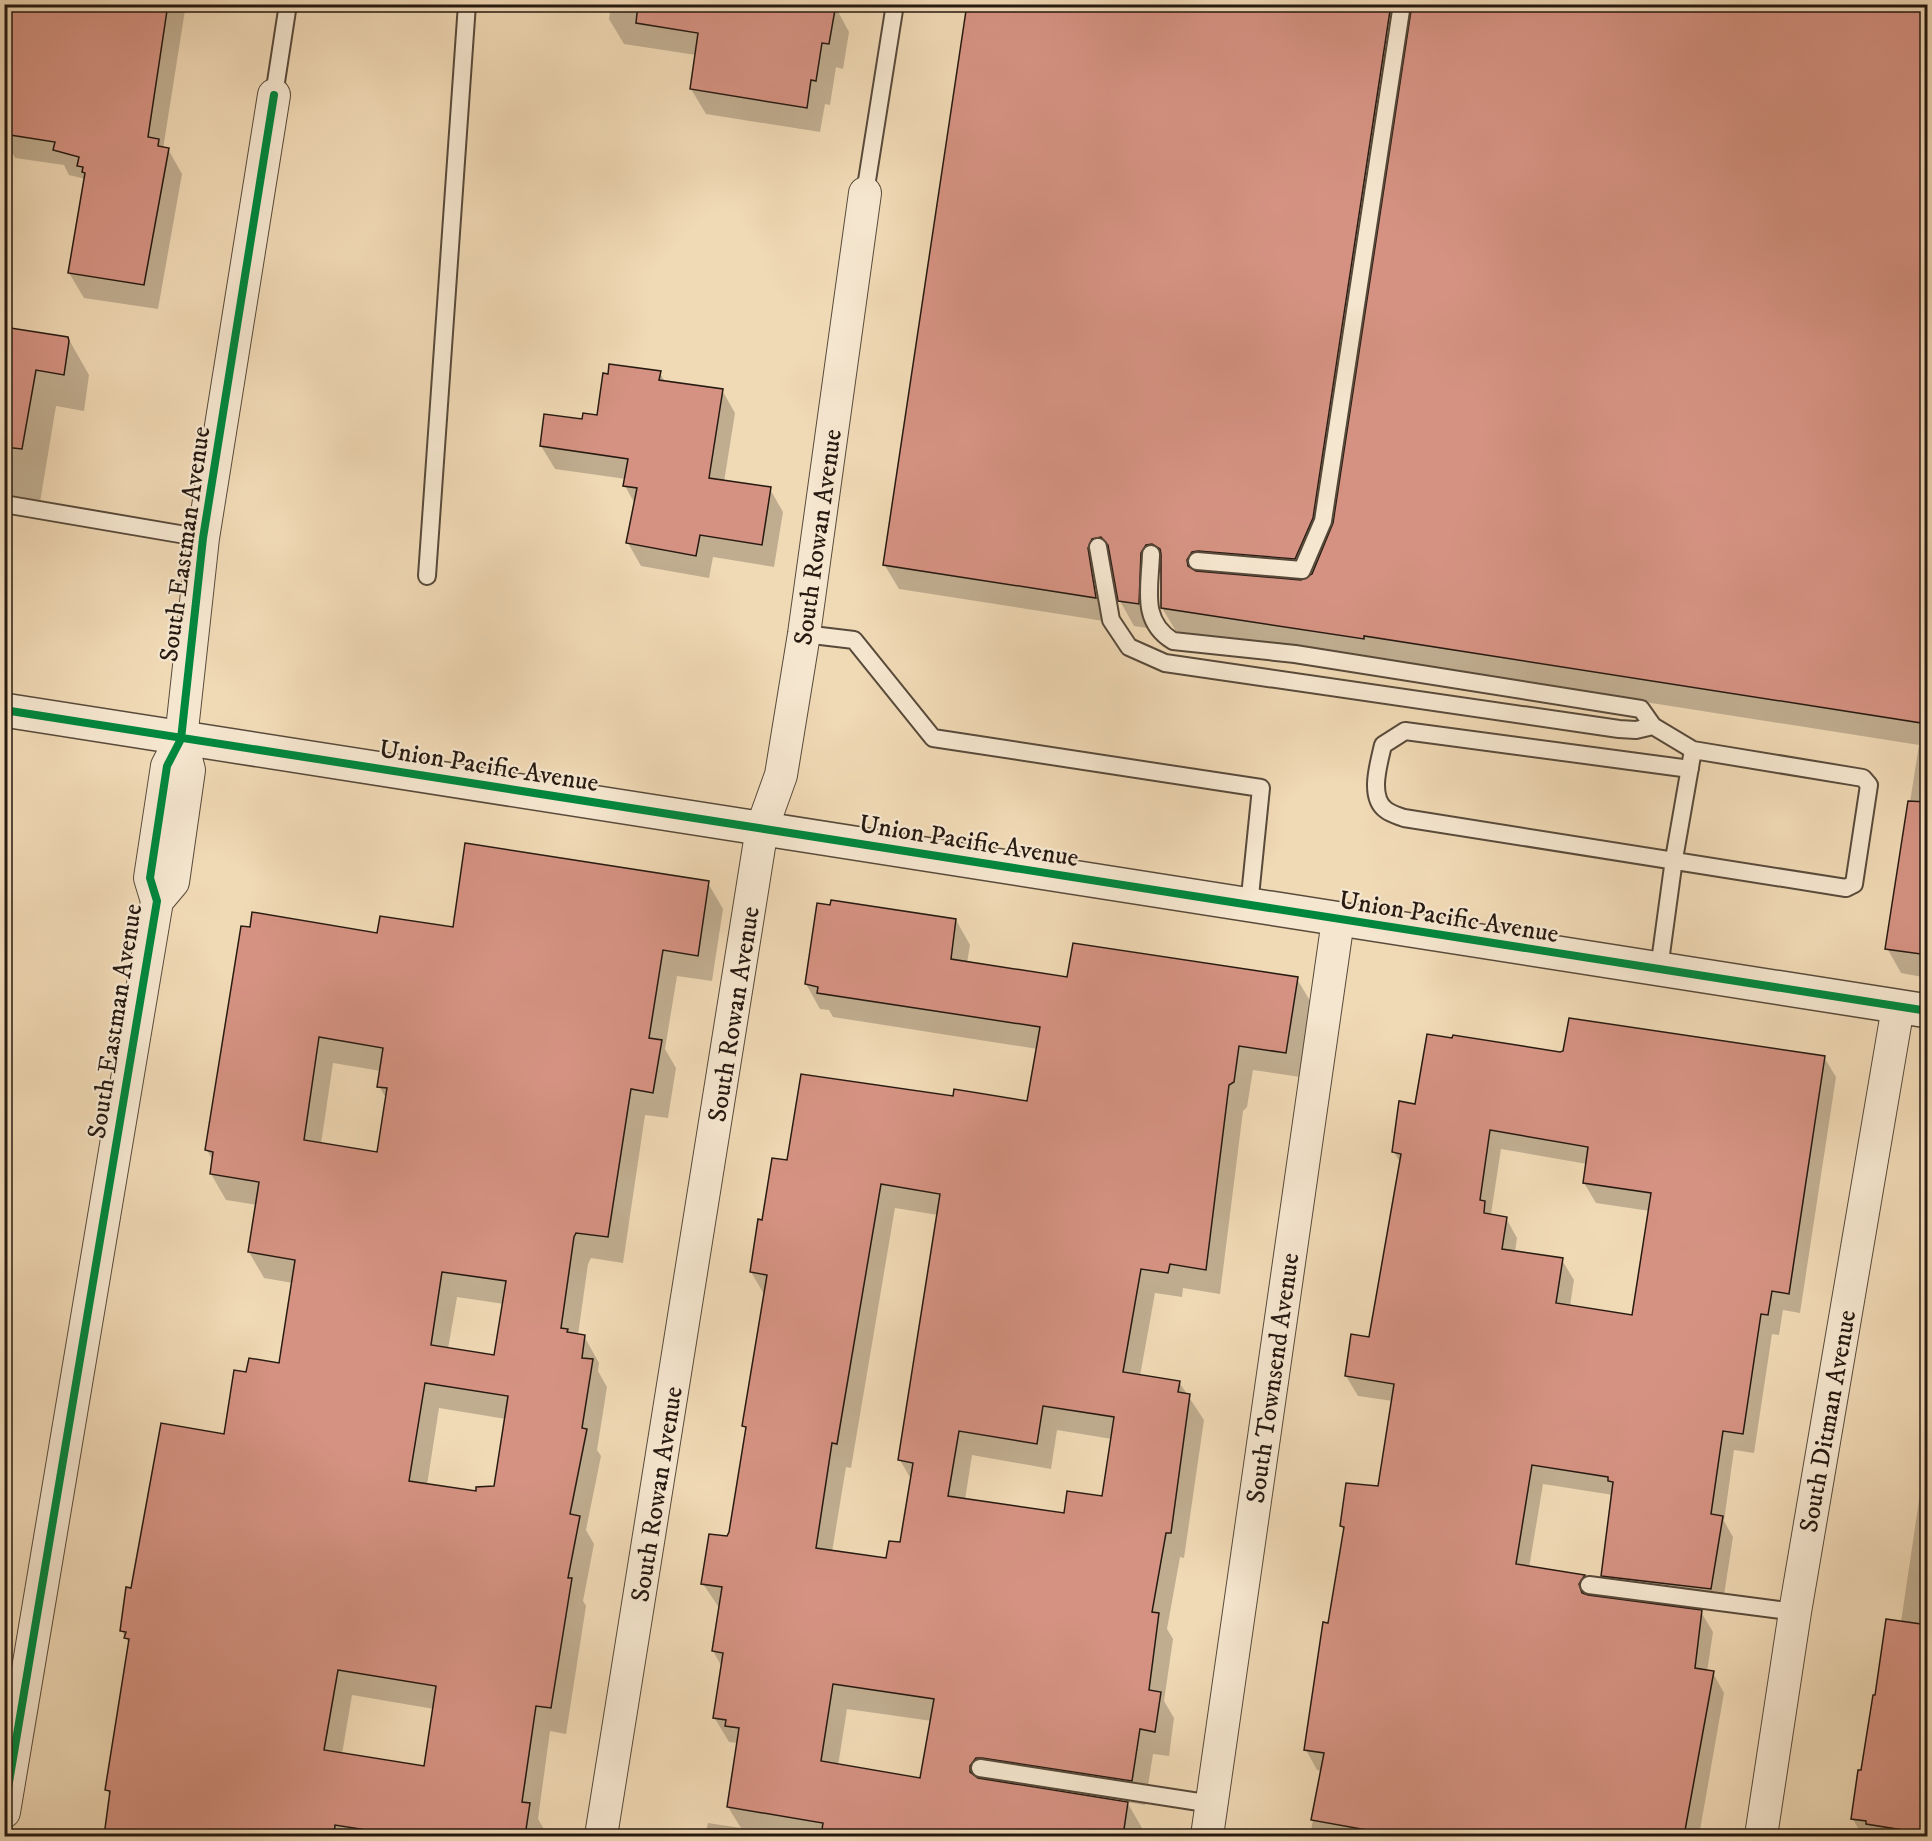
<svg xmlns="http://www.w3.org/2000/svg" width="1932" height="1841" font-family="'IM FELL DW Pica',serif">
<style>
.shadow{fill:#0003;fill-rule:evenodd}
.building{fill:#d59282;stroke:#261a11;stroke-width:1.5;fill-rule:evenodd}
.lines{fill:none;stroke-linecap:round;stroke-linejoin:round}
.service-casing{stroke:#584a3a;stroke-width:20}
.minor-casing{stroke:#584a3a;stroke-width:34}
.tertiary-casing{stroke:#584a3a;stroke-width:36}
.service{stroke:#f5e6cf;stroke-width:16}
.minor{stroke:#f5e6cf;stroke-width:32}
.tertiary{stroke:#f5e6cf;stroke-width:33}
.cycleway-casing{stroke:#f5e6cf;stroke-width:11}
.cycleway{stroke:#00873e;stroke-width:8}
.labels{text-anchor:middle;stroke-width:4.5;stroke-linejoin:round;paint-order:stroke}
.street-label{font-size:26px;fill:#261a11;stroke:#f5e6cf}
</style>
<rect width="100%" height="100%" fill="#f0d9b5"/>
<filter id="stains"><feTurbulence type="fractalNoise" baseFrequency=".00333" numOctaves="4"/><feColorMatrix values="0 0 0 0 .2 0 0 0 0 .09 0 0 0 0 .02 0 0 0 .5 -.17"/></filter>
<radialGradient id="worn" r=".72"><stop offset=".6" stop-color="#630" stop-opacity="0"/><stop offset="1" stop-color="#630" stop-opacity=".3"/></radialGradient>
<path class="shadow" d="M4,4H186L163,149H168L182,174L158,309L84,298L69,273L86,179L69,175L64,165L15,158L13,154L4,153Z
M611,4H834L849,32L843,69L836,67L830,105L825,104L820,132L706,114L691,89L696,55L624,44L609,19Z
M969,4H1928V978L1901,973L1887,948L1919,745L1378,660L1377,664L1177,633L1162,608L1163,569L1154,579L1153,629L1134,626L1120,601L1113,562L1106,563L1110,622L899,589L884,564ZM1412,21L1334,526L1327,539L1405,28Z
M4,328L68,338L89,375L84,411L56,406L40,502L4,496Z
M660,373L665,382L722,390L735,413L724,482L770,489L783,512L774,567L713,557L709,578L641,566L628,543L635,504L625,486L626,479L555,469L541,446L583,421L598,417Z
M708,883L723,909L712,981L677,976L665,1049L676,1068L668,1118L645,1115L623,1263L591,1258L588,1264L578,1335L584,1336L599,1363L598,1371L607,1387L597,1450L601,1456L586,1530L594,1544L583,1601L586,1606L566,1734L550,1731L538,1819L545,1831L544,1836H105L111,1797L107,1790L130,1645L121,1630L132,1589L226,1435L248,1374L280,1365L293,1283L264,1278L249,1252L257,1205L226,1200L211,1174L213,1161L207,1150L378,934L454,929ZM333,1063L381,1071L379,1086L387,1100L378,1153L321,1144ZM457,1297L504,1304L496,1357L448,1349ZM439,1408L506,1419L495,1488L477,1493L427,1485ZM352,1695L434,1709L426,1767L342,1754Z
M956,920L970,945L967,963L1069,979H1297L1312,1004L1300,1077L1253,1070L1247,1107L1243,1111L1220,1294L1183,1288L1182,1297L1155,1293L1140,1376L1179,1382L1204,1420L1184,1558L1180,1557L1167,1629L1173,1639L1164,1701L1174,1718L1169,1756L1153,1754L1145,1805L1127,1802L1142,1828V1836H772L753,1833L755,1836H705L708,1823L741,1828L728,1807L737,1743L729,1742L714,1717L722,1667L713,1651L720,1609L703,1584L731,1533L747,1432L744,1426L765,1296L751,1272L763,1221L954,1098L1028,1103L1038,1049L833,1017L829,1010L820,1009L806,984ZM895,1208L938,1215L900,1460L912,1481L901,1544L887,1560L832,1552L846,1467L851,1468ZM1057,1430L1112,1439L1103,1498L1065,1515L965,1500L972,1455L1051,1469ZM847,1709L932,1721L921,1780L838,1766Z
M1560,1054L1824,1057L1836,1077L1800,1313L1783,1310L1779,1335L1772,1334L1754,1453L1734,1450L1724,1521L1733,1537L1722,1608L1614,1596L1603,1576L1613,1495L1543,1484L1529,1568L1584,1577L1596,1596L1701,1612L1713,1632L1707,1672L1713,1673L1724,1693L1699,1836H1310L1322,1771L1317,1770L1306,1750L1330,1625L1344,1531L1341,1526L1379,1487L1393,1401L1358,1396L1346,1376L1370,1339L1401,1164L1394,1152L1416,1105ZM1501,1149L1587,1164L1584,1183L1596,1203L1650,1211L1633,1317L1570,1306L1574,1280L1562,1260L1515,1252L1517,1238L1506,1218L1491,1214Z
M1928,1363V1392L1924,1386Z
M1928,1440V1836H1863L1852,1818L1877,1697L1901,1622Z"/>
<path class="building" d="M4,4H168L148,137L159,139L158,146L169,148L144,285L68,273L85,173L82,172L83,167L77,166L79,157L53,150L55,142L4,134Z
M638,4H836L829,44L822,43L816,81L811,80L807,108L690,89L698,33L636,23Z
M967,4H1391L1313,518L1295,559L1198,551L1192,552L1187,560L1188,566L1196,571L1301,580L1312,574L1333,523L1412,4H1928V724L1364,636V639L1161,608V554L1160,549L1152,544L1146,545L1141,553L1139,604L1118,601L1108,545L1101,537L1092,539L1088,548L1096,598L883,565Z
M4,327L68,337L69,341L64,375L36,370L22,449L4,447Z
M609,364L661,371L659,380L723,389L709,478L771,487L762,545L700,535L696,556L626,543L637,488L623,486L628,459L540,446L544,414L582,419L583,413L597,415L603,373L608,374Z
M1908,801L1928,802V955L1885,949Z
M465,843L709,881L698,956L663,950L649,1038L662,1040L653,1093L631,1089L608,1237L576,1233L574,1237L561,1328L568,1329L567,1332L585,1335L582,1358L593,1359L582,1428L587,1429L570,1514L580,1516L568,1578H572L551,1708L536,1706L522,1802L530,1803L525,1836H405L335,1825L334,1836H104L110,1791L105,1790L129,1639L124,1638L126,1632L120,1631L126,1587L131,1588L161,1423L224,1434L234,1370L246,1372L249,1358L279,1363L295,1260L248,1252L259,1182L210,1174L213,1152L205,1150L241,926L250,927L252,912L377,933L380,916L453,927ZM319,1037L383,1048L377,1087L387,1088L377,1152L304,1140ZM442,1272L506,1281L494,1355L431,1345ZM425,1383L508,1396L494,1486L476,1487V1491L409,1481ZM338,1670L436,1686L424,1766L324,1750Z
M831,900L956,919L951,959L1067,977L1073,943L1298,977L1286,1053L1239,1046L1234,1082L1229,1085L1206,1270L1170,1264L1168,1273L1141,1269L1123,1372L1180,1381L1178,1392L1190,1394L1171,1533H1166L1152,1612L1159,1613L1149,1690L1161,1692L1155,1732L1140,1729L1132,1781L982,1758H976L970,1766V1772L978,1778L1128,1802L1123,1836H821L823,1823L727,1807L739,1728L725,1726L726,1720L713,1718L723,1653L712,1651L722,1587L701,1584L709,1534L727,1536L729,1532L746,1427L742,1426L767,1275L750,1272L758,1219L762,1220L772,1158L787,1160L801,1074L953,1096L954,1089L1027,1101L1040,1027L817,993L818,987L805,984L817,903L830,905ZM881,1184L940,1194L898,1460L913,1463L900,1542L889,1541L886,1558L816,1548L832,1443L837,1444ZM1043,1406L1114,1417L1102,1496L1067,1491L1064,1513L948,1496L959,1431L1037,1444ZM833,1684L934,1699L920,1778L821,1761Z
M1569,1018L1825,1056L1789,1294L1772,1291L1768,1315L1761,1314L1743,1434L1723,1431L1711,1514L1723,1516L1711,1589L1601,1576L1613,1482L1608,1481V1477L1532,1465L1516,1564L1585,1575L1579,1584L1582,1593L1588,1595L1702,1610L1695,1668L1714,1671L1684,1836H1400L1311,1820L1324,1753L1304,1750L1323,1622L1328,1623L1344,1527L1340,1526L1346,1483L1378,1486L1394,1384L1345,1376L1351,1334L1369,1337L1401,1154L1392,1152L1399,1101L1415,1104L1427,1034L1452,1038L1453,1035L1560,1052L1563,1051ZM1490,1130L1588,1147L1583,1183L1651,1193L1632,1315L1556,1303L1563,1258L1502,1249L1507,1217L1484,1213L1485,1201L1480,1200Z
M1886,1619L1928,1625V1830L1922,1829V1833L1866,1824V1821L1851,1819L1858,1770H1861L1873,1695H1875Z"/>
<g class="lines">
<g class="service-casing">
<path id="service" d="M274,95L288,4
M865,193L895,4
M4,504L203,538
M1098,547L1111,620L1129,647L1165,663L1619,729L1636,730L1653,726
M1151,554C1150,588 1140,621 1173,641L1295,654L1641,709L1653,726L1693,750L1674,859L1659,969
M1197,561L1302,570L1323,521L1402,4
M427,576L467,4
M804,634L854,640L933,738L1261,788L1249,906
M1690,769L1405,731L1383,745C1379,763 1368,797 1386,810C1391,814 1399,816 1404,818L1846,888L1854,884L1869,785L1863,778L1693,750
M1589,1585L1795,1612
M980,1768L1212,1804"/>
</g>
<g class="minor-casing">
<path id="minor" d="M157,901L173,882L189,770L181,739
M4,1812L157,901L150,878L167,766L181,739L203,538L274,95
M601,1836L762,828L781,775L804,634L865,193
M1207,1836L1338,920
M1761,1836L1795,1612L1898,1007"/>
</g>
<g class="tertiary-casing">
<path id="tertiary" d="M4,710L1928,1011"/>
</g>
<use href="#service" class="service"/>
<use href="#minor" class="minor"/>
<use href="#tertiary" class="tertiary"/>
<g class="cycleway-casing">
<path id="cycleway" d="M4,710L1928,1011
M4,1812L157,901L150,878L167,766L181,739L203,538L274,95"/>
</g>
<use href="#cycleway" class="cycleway"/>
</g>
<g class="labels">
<g class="street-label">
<text transform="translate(817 537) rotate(-82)" y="9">South Rowan Avenue</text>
<text transform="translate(184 544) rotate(-82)" y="9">South Eastman Avenue</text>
<text transform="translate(489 765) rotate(9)" y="9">Union Pacific Avenue</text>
<text transform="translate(969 840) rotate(9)" y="9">Union Pacific Avenue</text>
<text transform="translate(1449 916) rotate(9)" y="9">Union Pacific Avenue</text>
<text transform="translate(733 1014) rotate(-81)" y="9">South Rowan Avenue</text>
<text transform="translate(114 1021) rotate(-81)" y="9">South Eastman Avenue</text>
<text transform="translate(1272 1378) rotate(-82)" y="9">South Townsend Avenue</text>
<text transform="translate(1827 1421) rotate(-80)" y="9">South Ditman Avenue</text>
<text transform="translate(656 1494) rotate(-81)" y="9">South Rowan Avenue</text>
</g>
</g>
<rect width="1932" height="1841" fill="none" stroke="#f0d9b5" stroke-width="24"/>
<rect x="6" y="6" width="1920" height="1829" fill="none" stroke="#261a11" stroke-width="3"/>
<rect x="12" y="12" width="1908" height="1817" fill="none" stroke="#261a11" stroke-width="1.5"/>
<rect width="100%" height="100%" filter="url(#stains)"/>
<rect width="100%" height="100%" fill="url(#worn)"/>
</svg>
